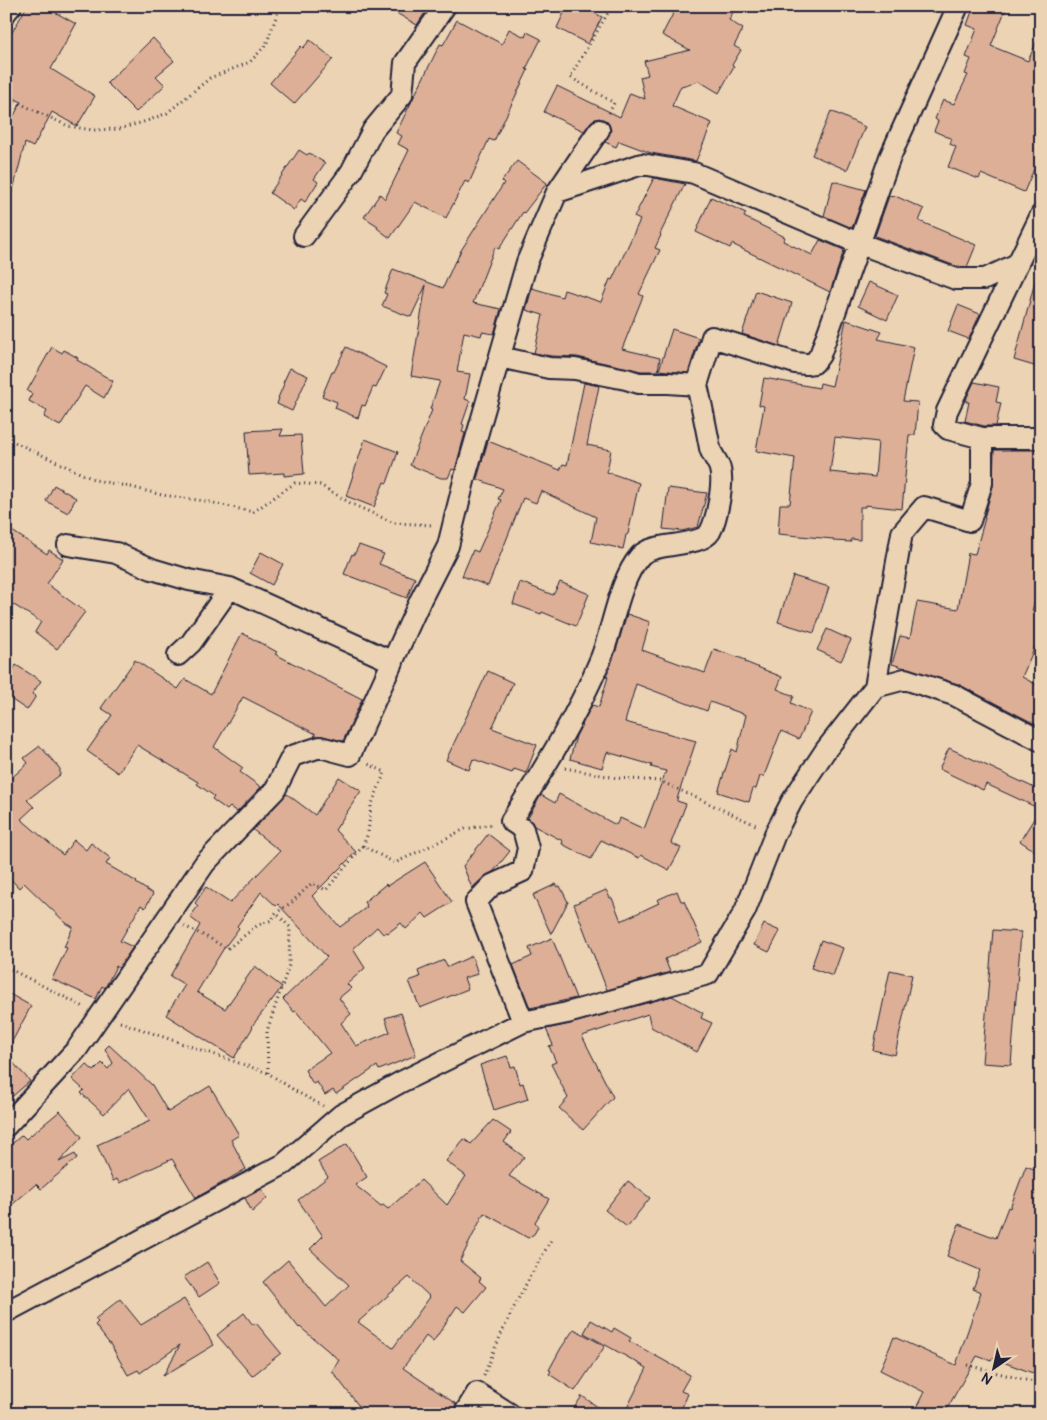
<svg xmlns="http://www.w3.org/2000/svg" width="1047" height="1420" font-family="Pangolin,sans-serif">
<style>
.building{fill:#ddaf96;stroke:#22223b;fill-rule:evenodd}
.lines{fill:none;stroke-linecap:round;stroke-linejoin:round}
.street-casing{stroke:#22223b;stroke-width:24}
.path{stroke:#22223b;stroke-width:3;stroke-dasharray:1 4;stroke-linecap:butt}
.street{stroke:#ebd3b3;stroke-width:20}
</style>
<rect width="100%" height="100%" fill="#ebd3b3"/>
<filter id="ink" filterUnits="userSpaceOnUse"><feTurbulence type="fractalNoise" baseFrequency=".02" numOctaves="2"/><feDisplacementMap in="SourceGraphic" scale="10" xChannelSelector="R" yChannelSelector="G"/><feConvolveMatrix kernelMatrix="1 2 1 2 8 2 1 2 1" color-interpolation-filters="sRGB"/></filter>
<g filter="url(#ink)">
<path class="building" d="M27,6H44L76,24L51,69L95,96L77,126L52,112L33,147L25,143L12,194L6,193V131L21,102L6,93V43Z
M384,6H429L417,25Z
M567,6H581L602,17L588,44L557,28Z
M677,6H736L729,20L743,29L734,46L741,50L732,65L734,66L719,93L699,81L681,86L672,106L712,123L696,161L651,153L619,141L616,147L605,142L611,130L609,124L605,120L599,118L593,120L584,131L544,112L557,86L620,117L630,93L645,99L640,77L648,75L644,61L690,50L662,35Z
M974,6H1007L991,46L1028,61L1041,32V171L1034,169L1024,192L981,174L979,179L948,167L956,147L950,144L952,139L934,131L938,121L935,119L943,100L954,104L968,75L965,74L971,59L966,57L977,29L967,25Z
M457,20L502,44L509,29L525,37L527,32L541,39L526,69L528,70L494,141L489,139L469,183L465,181L446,218L415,202L390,238L377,228L378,226L364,217L380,194L385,199L409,150L398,144L402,136L396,133L440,44L443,45Z
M153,38L174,61L156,76L165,85L136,112L107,83Z
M310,40L333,59L294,104L270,83L301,46L303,48Z
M831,111L865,127L847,170L812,155Z
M299,150L307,155L309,153L325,163L314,179L318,182L305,202L301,199L294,210L270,193Z
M517,161L547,183L524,213L523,212L499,249L495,247L473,303L501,309L494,334L482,332L481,336L464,332L457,372L470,374L465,399L470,401L462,424L464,425L462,432L465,433L455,470L452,469L448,478H441L410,465L432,410L430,409L440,381L411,376L426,285L411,317L382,306L387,294L384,293L393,269L443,288L455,261L456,262L460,252L504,183L502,181Z
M654,178L685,184L660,234L661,235L655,248L660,250L639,294L643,296L622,349L660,358L658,371H641L577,357L551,356L534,353L543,315L526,310L532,288L562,297L564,290L601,302L610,279L612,280L640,220L634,217Z
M833,181L866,190L852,228L824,216Z
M893,195L924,209L919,221L976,245L967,267H958L875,236L889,196L893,197Z
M711,197L746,213L744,217L785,237L783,241L812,255L820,240L844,250L830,292L732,244L730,248L696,232Z
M1036,278L1041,279V368L1014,360Z
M869,282L898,295L887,320L858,306Z
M756,291L792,303L779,346L742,334Z
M958,305L980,314L969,339L948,331Z
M846,320L882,332L878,339L914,347L903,401L918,402L915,435H909L902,509L865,505V507H860V540L851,539V542L833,541V539L778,534L780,504H790L795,458L756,451L764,406L759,405L764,378L819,388L820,383L832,386ZM835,437L878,442L875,477L830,472Z
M672,329L699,338L688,373L659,370Z
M52,347L62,353L64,350L78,358L77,360L113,381L104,398L85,386L60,426L44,417L47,411L29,401L32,394L27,391Z
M346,347L386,367L376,388L373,387L365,406L362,405L358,418L335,408L337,402L322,396L332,372H334Z
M290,368L308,376L292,411L277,404L279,398H278L284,384L283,383Z
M974,382L999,387L996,402L1001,403L996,426H984L965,421L969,402H966L967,397Z
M584,383L599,386L587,445L611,450L607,472L639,483L628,534L626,535L623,549L591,542L596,517L541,491L536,503L523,498L488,586L462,576L473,550L478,552L501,500L498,499L503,489L477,479L488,441L560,470L563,464L567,465Z
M283,429L280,436L301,435L304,474L284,476V473L249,475L246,431Z
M365,439L398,452L387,483L384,482L374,507L346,496Z
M994,450H1041V578L1032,611L1041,613V645L1036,644L1022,677L1041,687V727L958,684L892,664L900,636L910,638L917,602L958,609L968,553L975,554L985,518H984L993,486Z
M54,485L76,498L68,513L46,501Z
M668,488L707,493L698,527L682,531L663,529Z
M6,527L47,554L49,550L63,559L47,584L85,612L57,649L35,632L41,622L6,600Z
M359,545L384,554L379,564L415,578L407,598L344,574L352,554L354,555Z
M261,552L283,564L272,585L250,573Z
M793,576L829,587L814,633L778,622Z
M520,582L553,595L560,582L589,594L576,626L542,612L541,614L513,604Z
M627,614L650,622L642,650L705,673L714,649L746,660L745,662L782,677L777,689L794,696L791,703L811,712L799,739L781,731L764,776H760L756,789L753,788L749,802L718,792L732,749L737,752L746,715L710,702L707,711L636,684L625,722L696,741L677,799V801L686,804L671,843L681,848L669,870L641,855L639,858L601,840L591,859L562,844L563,841L534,826L528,818L541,795L555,803L559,794L616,825L620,818L644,829L666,771L651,767L652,765L607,752L602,768L570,759L576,736L592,705L599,707L608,677L606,676L616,650Z
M827,629L851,640L841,661L817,650Z
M242,633L277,652L275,654L362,699L343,741L323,736H314L316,734L243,697L214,747L243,768L240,772L261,787L237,812L230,807L227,810L212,799L214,796L197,784L198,782L137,745L118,773L87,751L112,715L101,708L135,660L178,689L185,679L211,694Z
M16,665L41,681L32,694L36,696L27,710L6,696V681Z
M488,671L513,683L492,728L537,745L526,773L514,769L512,773L473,759L469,770L446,760Z
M40,746L60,769V775L27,800L34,807L21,819L63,855L74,840L86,850L91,843L110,858L106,864L137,882L136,883L153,894L145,908L141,905L120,941L133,947L119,968L116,966L105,988L102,986L96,999L52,979L67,948L64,947L73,927L66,923L24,883L19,888L6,874V783L28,763L24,758Z
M949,748L1041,791V855L1020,841L1040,809L986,784L983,790L939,769Z
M339,777L361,791L335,830L356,852L312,896L340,927L367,907L364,902L386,884L387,886L425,862L452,902L427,918L423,913L406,929L401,923L388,933L387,932L383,934L377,927L353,949L365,968L347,984L351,988L339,998L351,1014L341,1023L356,1046L390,1032L385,1018L401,1013L416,1055L379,1070L377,1066L336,1094L333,1090L325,1095L317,1082L313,1084L305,1070L330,1053L296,1011L294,1012L283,999L327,957L278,904L276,906L261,892L237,926L239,928L224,948L197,992L225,1009L255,966L282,987L252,1026L253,1027L234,1058L166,1015L185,985L170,976L200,925L190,917L198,906L195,903L206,887L230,903L280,851L253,830L287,794L315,815Z
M488,834L510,851L494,871L484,877L472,888L463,866Z
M556,884L558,887L560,886L568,902L551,934L533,895Z
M606,890L610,898H612L621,921L659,903L657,900L677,891L681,901H684L702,942L665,959L670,972L607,990L574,904Z
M764,924L780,931L769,952L754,945Z
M993,930L1021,932L1011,1065L982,1063Z
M552,938L576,998L530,1008L513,965L532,956L529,948Z
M821,940L843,948L833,976L811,968Z
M472,956L478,974L464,978L468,989L420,1008L409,981L420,977L418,971L444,960L448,967Z
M890,970L912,975L895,1055L873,1050Z
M6,992L31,1006L6,1053Z
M672,996L703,1013L701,1018L712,1023L697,1052L651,1027L648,1014L582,1036L613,1097L583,1130L559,1108L568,1098L551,1064L556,1062L549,1046L553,1045L546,1029L570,1024Z
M109,1045L152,1085L168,1112L210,1086L239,1135L231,1140L246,1169L196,1198L172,1159L119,1183L117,1179L113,1181L97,1145L150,1121L129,1088L104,1114L81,1093L84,1090L72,1079L86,1064L94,1071L102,1063L108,1069L113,1063L105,1049Z
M6,1055L30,1081L6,1102Z
M507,1056L511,1067L515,1066L520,1084L523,1083L528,1099L494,1110L480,1065Z
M60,1111L82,1137L59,1162L75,1154L77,1158L41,1189L36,1184L6,1210V1149L22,1135L26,1139Z
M493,1120L511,1132L504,1142L524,1157L509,1176L549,1199L535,1222L538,1227L534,1234L528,1238L484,1213L460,1261L481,1278L479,1281L486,1287L465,1312L457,1306L433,1342L426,1336L403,1368L456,1404L452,1414H365L332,1371L339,1360L300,1327L299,1328L263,1282L288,1260L326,1307L349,1285L310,1249L323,1236L298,1200L328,1177L318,1162L347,1144L367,1177L355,1185L381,1206L383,1205L388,1209L421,1180L447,1205L466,1176L446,1161L464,1139L471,1144ZM409,1277L430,1297L393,1348L358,1322Z
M1026,1166L1041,1172V1228L1031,1252L1041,1256V1376L992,1358L991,1361L977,1356L944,1414H913L924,1392L880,1370L894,1337L956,1365L981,1292L973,1289L980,1270L947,1256L959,1224L996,1238L1008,1207L1010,1208Z
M628,1181L650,1198L627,1227L605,1210Z
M262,1189L267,1198L252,1212L245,1198Z
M207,1262L220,1283L199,1297L184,1277Z
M120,1299L141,1325L184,1299L214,1345L163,1376L180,1345L140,1373L138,1370L128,1375L112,1347L95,1325L98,1322L95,1319Z
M244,1313L253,1325L256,1323L281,1353L252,1376L217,1335Z
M591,1320L612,1332L614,1328L631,1338L629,1341L690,1375L681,1391L688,1394L679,1414H624L647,1368L584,1333Z
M574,1329L605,1346L575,1391L549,1374L551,1371L549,1370L561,1348Z
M582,1396L608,1414H570Z"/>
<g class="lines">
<g class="street-casing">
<path id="street" d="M6,12L11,6
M557,192L642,164L694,173L858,243L956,279H985L1017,264
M304,236L351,172L373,130L402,95L405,63L445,6
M500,357L549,368L575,369L626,379L639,383H668L697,385L712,337L795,363L806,364L814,363L820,355L890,157L958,6
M982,438L948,429L944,425L947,411L1041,215
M68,545L116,553L152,569L189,580L230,588L393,662
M178,655L191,643L230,588
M875,687L902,533L924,507L970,521L982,483V438H1041
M523,1022L476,902L492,885L523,871L528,848L523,829L511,821C544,769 577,716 601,658C613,628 619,580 640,556C653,541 700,548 710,532C717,519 724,483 720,469C718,461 712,456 710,448C706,427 702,406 697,385
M6,1126L77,1049L205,863L275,790L292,756L320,747L350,755L421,599L448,546L465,477L527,262L557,192L599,130
M6,1312L284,1164L341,1115L401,1082L523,1022L567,1013L708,974L745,911L775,834L792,801L825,751L875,687L905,679L954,695L1041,741
M464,1414L477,1393L510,1414"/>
</g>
<path class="path" d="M6,97L68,126L92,130L119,129L147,121L167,113L210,78L250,62L266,45L280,6
M609,113L614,103L570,77L612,6
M6,438L95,480L131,487L162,495L205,501L253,512L295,483L320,485L352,504L394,523L433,525
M565,768L617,778L660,781L758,826
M363,846L368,833L371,806L385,772L368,764
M184,926L211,939L227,949L258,925L272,920L276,913L292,902L312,883L326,890L363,846L395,863L465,829L493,824
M6,967L84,1007
M120,1022L268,1073L297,1092L323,1106
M268,1073L267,1031L289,965L290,927L276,913
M967,1365L1041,1384
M484,1376C502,1327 525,1284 552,1239"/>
<use href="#street" class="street"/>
</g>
</g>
<rect width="1047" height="1420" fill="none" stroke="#ebd3b3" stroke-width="25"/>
<rect x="12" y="12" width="1022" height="1395" fill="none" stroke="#22223b" stroke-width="2" filter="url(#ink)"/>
<g transform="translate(994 1368) rotate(214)" stroke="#ebd3b3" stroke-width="4" paint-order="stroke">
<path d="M0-4L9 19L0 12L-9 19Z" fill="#22223b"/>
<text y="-8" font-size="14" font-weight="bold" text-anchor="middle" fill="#22223b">N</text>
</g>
</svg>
